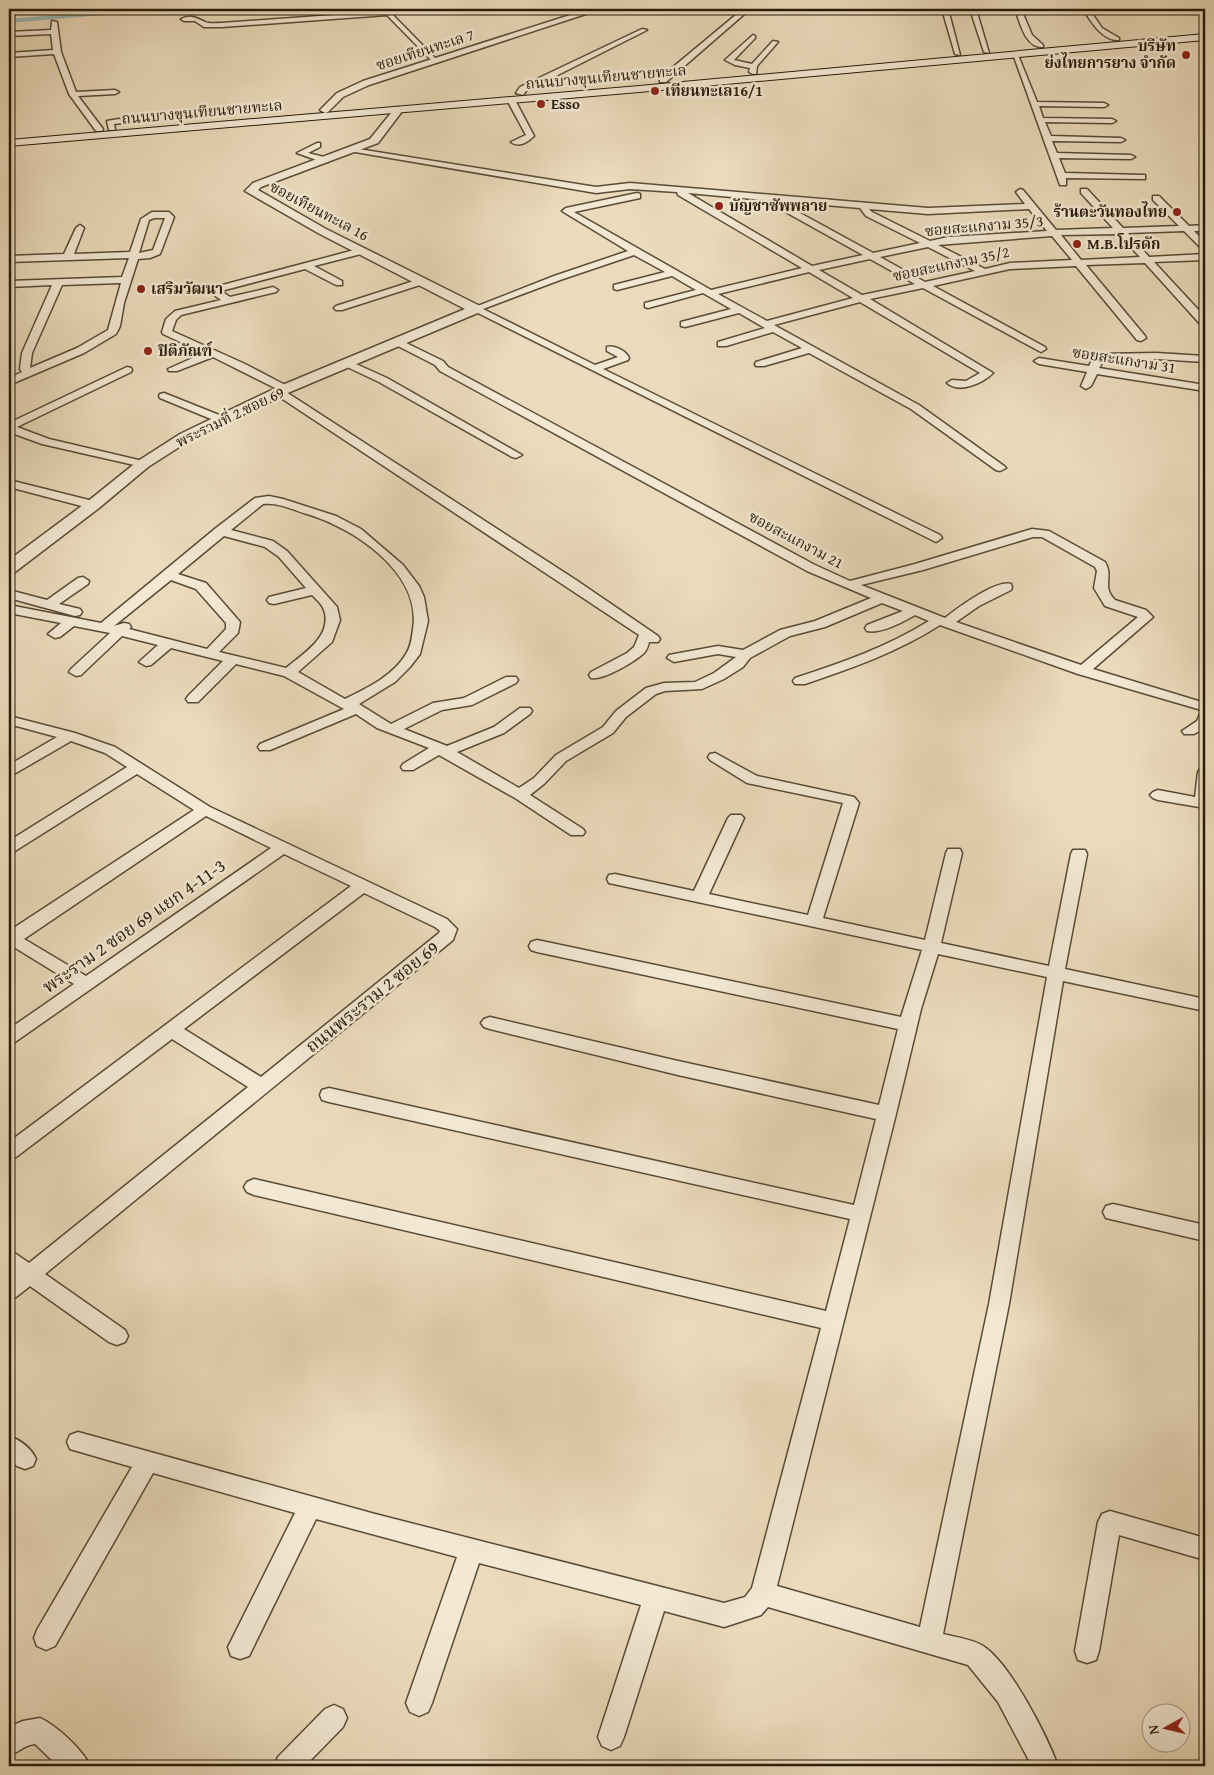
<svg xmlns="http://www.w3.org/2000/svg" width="1214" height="1775" font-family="'Gentium Book Plus','Noto Serif Thai',serif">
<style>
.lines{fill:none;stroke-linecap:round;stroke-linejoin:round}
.canal{fill:#99bab6;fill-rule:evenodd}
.minor-casing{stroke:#594b36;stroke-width:3}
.tertiary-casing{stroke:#594b36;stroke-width:3}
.secondary-casing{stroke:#281b0a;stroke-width:2}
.minor{fill:#f2e8d3;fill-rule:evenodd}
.tertiary{fill:#f2e8d3;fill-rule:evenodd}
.secondary{fill:#f2e8d3;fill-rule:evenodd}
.poi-dot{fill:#8f2418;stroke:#f2e8d3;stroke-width:2}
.labels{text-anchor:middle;stroke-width:5;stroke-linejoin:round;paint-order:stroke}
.far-poi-label{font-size:15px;font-weight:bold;fill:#281b0a;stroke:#f2e8d3;text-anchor:start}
.far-street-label{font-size:15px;fill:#281b0a;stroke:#f2e8d3}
.street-label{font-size:18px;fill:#281b0a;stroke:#f2e8d3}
</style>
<rect width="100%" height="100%" fill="#ebdbbc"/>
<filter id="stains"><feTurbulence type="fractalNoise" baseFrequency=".004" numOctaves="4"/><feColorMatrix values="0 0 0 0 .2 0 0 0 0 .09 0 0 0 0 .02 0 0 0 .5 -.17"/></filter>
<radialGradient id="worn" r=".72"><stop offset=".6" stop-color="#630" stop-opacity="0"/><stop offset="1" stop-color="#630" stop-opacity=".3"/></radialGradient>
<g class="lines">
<path class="canal" d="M130,9H153L150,11L9,23V19Z"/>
<g class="minor-casing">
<path id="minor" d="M743,9H750L666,82H660V78Z
M942,9H948L960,55L955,54Z
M970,9H976L989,53L984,52Z
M1015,9H1021L1032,35L1043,45V47C1025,48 1020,22 1015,9Z
M1083,9H1089L1102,28L1119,38V40C1102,41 1091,21 1083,9Z
M389,11L437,60V62H433L387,15L222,27H204L195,21H184L181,19C190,14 197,18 205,22C209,24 217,23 222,23Z
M52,21L57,22L61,52L76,92L115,90L119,92L115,94L78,96L103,129L102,131H96L69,94L54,54L9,57V53L53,50L51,34L9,36V32L51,30Z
M642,29L647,30L526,91L523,95L516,93L520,87Z
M753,35L755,36V38L734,60L752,64L773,41L778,42L757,66L756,74H753L749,72L750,68L735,65L725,60Z
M1013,54L1018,55L1037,102L1104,103L1108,105L1104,107L1039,106L1043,118L1112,119L1116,121L1112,123L1045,122L1051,136L1121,138L1125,140L1121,142L1052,141L1057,153L1131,155L1135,157L1131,159L1059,158L1065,173L1142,175H1145V179L1066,178V185H1060Z
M508,98L515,100L534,136C528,142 519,148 511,142L526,135L507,100Z
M119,119L123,121L122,123L114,124L115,130H109L107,121Z
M317,143H320V147L308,153L328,158V162H322L297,153Z
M352,148L596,187L630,183L928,208L1025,204L1016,192L1020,189L1023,190L1056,230L1113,228L1081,193V189H1087L1123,228L1179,226L1153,200V196H1159L1189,226L1205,225V231H1194L1205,242V250L1202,249L1184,231L1128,233L1149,257L1205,254V260L1154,262L1205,317V326L1201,325L1145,263L1086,265L1145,336L1146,338L1141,341L1137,340L1076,266L1010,269L933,286L1045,347L1046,349L1041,352L923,288L870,299L993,373C983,383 959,394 947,383L952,380L966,381L980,373L860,302L774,325L919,405L1004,466L1006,468L1000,471L996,470L911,409L809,353L764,366H756L755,364L756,362L802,348L773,332L726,346H718V342L765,328L739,313L685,327L681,326V322L731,309L703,293L648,308L645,307V303L696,290L672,276L617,290L614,289V285L665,272L634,255L560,280L483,309L595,365L618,357L607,351V347C615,345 626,351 629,358L628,360L603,369L940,535L942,538L936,542L470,309L554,276L628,251L562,211L566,208L637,193L640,194V198L574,212L711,290L802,268L678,195L677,192L630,189L596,193L355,152L351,150ZM688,193L764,200L863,255L812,266ZM778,201L860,208L866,216L920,243L873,253ZM869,209L928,214L1029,209L1047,231L948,237L930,241L872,212ZM1118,234L1140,257L1081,260L1061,235ZM1052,236L1072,260L1010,263L985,269L938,245ZM928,247L975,271L925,282L880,257ZM870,259L915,284L862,295L819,270ZM809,272L853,298L767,321L718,294Z
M152,212H169L174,217L160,254L150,258L138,259L124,303L120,326L116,334L84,353L9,385V378L22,372L20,369L22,353L52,285L9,287V281L122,277L129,258L9,262V256L64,254L76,228L80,225L84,228L74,254L130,252L141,219ZM154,218H165L153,250L139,253L149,220ZM121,283L108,330L77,348L30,368L32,353L62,285Z
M362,248L367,251L365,253L314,266L342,281V285H336L305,269L221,291L230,297L273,287L278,290L276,292L181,315L176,320L172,331L245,364L289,387L290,389L286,392L576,580L658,636L660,639L658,642H649C648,646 647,650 644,653C636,661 602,681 591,678L589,675L591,672L627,653L634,647L639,635L275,394L274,392L277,389L213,357L177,371H169L168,369L204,353L163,334L162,332L166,319L175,311L221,300L210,292L215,287Z
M420,279L423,280V284L342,310H336L334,308L336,306Z
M398,339L443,361L448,367L815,565L850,581L915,564L1032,529L1049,531L1105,562C1114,577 1101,586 1115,600L1146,610L1153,617L1093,669L1205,703V711L1078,674L940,625C898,652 852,668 805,684H795L793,681L795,678C841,663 887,647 929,621L915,615C903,622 881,634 867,631L865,628L867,625L903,611L882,603L825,627L790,636L750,658L743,667L724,679L702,689L665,691L656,694L626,717L613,733L566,761L544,784L530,795L583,829L585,832L583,835H571L515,798L439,755L413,770H403L401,767L403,764L429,748L377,728L356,714L270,750H260L258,747L260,744L344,709L284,676L236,664L198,702H188L186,699L188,696L223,661L171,648L151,665L146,666L139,662L158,645L122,636L81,675L76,676L69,672L71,669L110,633L74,626L60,637L55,638L48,634L61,623L9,613V605L101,623L216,528L255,498L269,496L283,499L336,516L361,529L403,565L419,586L424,597L428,621L420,654L410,667L395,682L359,704L391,724L433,703L464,698L506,677H516L518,680L516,683L472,705L442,710L404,729L447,746L494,727L520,708H530L532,711L530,714L504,733L457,752L519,788L534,778L556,755L603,727L616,711L646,688L664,683L695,682L714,673L736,657L718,654L674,662L667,658L669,655L718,646L743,650L780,630L815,621L871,598L807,571L440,371L435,365L394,344L393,342ZM263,504C278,502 293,510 307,514C354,528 422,573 413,629C412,637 411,647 406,654C393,676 367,688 345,699L298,672L332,642L340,620L337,607L287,551L273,541L231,530ZM224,536L265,547L279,557L306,588L269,597L267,600L269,603L274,604L312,595C316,599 322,604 324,610C333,636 303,654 286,668L219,652L238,633L240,622L206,583L178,574ZM1033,537H1042L1095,567L1097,571L1094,588L1105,606L1138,617L1081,665L956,622L979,606L1011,590L1012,587L1011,584C995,580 958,608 945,618L861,585L923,570ZM171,580L196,589L226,623V629L207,649L129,629L131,627L129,624L124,623L114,626Z
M1156,353L1205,356V362L1156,359L1104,360L1099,368L1205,385V391L1097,374L1091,386L1086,389L1081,386L1087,372L1039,364L1034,361L1039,358L1089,366L1093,358L1101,354Z
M347,360L387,378L522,455L516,458L512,457L379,382L343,365L342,363L343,361Z
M127,367L131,368L132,370L131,372L17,427L49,439L147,462L149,464L147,466L143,467L42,444L9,432V423Z
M164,393L224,417L226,419L220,422L216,421L160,398L159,396L160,394Z
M9,480L97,502L99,505L93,509L9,487Z
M83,577L89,581L88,584L59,604L80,609L82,612L80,615L75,616L9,598V590L47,600L78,578Z
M1205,713V728L1194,734H1184L1182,731L1197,721L1200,714Z
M9,716L75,733L115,747L210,807L447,919L457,929L453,940L45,1274L125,1330L128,1336L125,1342L117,1345L109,1342L30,1286L16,1297L9,1299V1279L14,1275L9,1271V1252L16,1254L29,1263L248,1087L172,1039L16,1157L9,1159V1142L351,886L284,854L15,1042L9,1044V1029L74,984L9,944V931L194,810L137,774L15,851L9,853V841L127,767L105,753L71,741L14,774L9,775V765L57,737L9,724ZM206,816L271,848L86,976L24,939ZM364,893L435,927L440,931L439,933L261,1077L184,1029Z
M715,753L757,776L854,797L859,803L823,918L925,940L946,853L948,849H960L962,853L941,943L1049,966L1071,854L1073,850H1085L1087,854L1065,969L1205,999V1011L1063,981L1009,1304L943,1634C955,1637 972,1639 983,1646C1010,1663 1047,1736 1058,1766H1032L998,1702L968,1665L768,1607L761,1615L724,1627L664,1611L624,1737L620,1746L611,1750L602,1746L598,1737L641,1605L479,1563L432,1703L428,1712L419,1716L410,1712L406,1703L457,1557L316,1519L249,1656L240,1659L231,1656L228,1647L295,1513L153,1473L55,1646L46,1650L37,1646L34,1638L37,1630L132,1467L70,1449L67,1442L70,1435L78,1432L375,1514L724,1603L745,1597L752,1588L821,1328L254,1195L247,1192L244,1187L247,1182L254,1179L826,1311L850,1219L329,1102L322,1100L320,1095L322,1090L329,1088L854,1205L876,1119L678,1075L490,1029L484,1027L481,1023L484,1019L490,1017L678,1061L879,1105L898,1029L537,952L531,950L529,946L531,942L537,940L901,1017L922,950L609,883L607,879L609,875L615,874L694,891L728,818L731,815H741L744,818L709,894L808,915L843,803L747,783L710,760L708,757L710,754ZM938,954L1047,977L989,1304L920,1627L777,1586L896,1114L921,1009Z
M1205,768V808L1158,800L1153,798L1150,795L1153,792L1158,790L1195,797L1198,772L1200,769Z
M1113,1204L1205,1225V1241L1106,1218L1103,1212L1106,1206Z
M9,1436C20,1440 31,1448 36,1459L33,1466L25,1469L17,1466L9,1459Z
M1110,1511L1205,1538V1560L1119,1535L1099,1651L1096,1660L1087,1663L1078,1660L1075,1651L1098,1522L1102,1514Z
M334,1705L343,1709L347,1718L343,1727L305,1766H274L278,1757L325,1709Z
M40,1718C56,1725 84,1751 90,1766H58L35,1744C24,1745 19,1752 9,1756V1727L23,1721Z"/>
</g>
<g class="tertiary-casing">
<path id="tertiary" d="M589,9H601L369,85L343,97L328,112L325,113L320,110L337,93L363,81Z
M398,107L403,110L378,143L261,187L258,190L326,229L480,306L481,309L480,312L290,392L190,440L148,467L99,508L15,572L9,573V560L87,502L138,461L180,434L280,386L465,309L318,233L245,191L253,183L370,139L395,108Z"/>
</g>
<g class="secondary-casing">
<path id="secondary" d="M1205,34V40L639,92L9,146V140L639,86Z"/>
</g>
<use href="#minor" class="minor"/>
<use href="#tertiary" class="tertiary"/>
<use href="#secondary" class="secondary"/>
</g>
<g class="poi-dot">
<circle cx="1186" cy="55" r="5"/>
<circle cx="655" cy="91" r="5"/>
<circle cx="541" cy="104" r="5"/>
<circle cx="719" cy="206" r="5"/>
<circle cx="1177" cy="212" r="5"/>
<circle cx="1077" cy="244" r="5"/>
<circle cx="141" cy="289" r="5"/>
<circle cx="148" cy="351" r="5"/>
</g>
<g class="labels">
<g class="far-poi-label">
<text x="1176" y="51" text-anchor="end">บริษัท<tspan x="1176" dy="17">ย่งไทยการยาง จำกัด</tspan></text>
<text x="665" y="96">เทียนทะเล16/1</text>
<text x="551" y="109">Esso</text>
<text x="729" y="211">บัญชาซัพพลาย</text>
<text x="1167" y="217" text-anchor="end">ร้านตะวันทองไทย</text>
<text x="1087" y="249">M.B.โปรดัก</text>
<text x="151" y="294">เสริมวัฒนา</text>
<text x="158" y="356">ปิติภัณฑ์</text>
</g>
<g class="far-street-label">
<text transform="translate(425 50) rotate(-18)" y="5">ซอยเทียนทะเล 7</text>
<text transform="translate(606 77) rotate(-5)" y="5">ถนนบางขุนเทียนชายทะเล</text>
<text transform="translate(202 112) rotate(-5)" y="5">ถนนบางขุนเทียนชายทะเล</text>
<text transform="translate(319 211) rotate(28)" y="5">ซอยเทียนทะเล 16</text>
<text transform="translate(984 226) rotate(-5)" y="5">ซอยสะแกงาม 35/3</text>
<text transform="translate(951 264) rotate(-12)" y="5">ซอยสะแกงาม 35/2</text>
<text transform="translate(1124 360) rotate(9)" y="5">ซอยสะแกงาม 31</text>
<text transform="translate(230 417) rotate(-26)" y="5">พระรามที่ 2 ซอย 69</text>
<text transform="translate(796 540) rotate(28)" y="5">ซอยสะแกงาม 21</text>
</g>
<g class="street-label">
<text transform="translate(134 926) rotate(-35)" y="6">พระราม 2 ซอย 69 แยก 4-11-3</text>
<text transform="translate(372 997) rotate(-39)" y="6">ถนนพระราม 2 ซอย 69</text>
</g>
</g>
<rect width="1214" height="1775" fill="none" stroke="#ebdbbc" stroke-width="30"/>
<rect x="10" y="10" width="1194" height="1755" fill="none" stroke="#281b0a" stroke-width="2.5"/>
<rect x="15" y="15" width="1184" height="1745" fill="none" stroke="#281b0a"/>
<g transform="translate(1166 1728) rotate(262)"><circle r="24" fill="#f2e8d3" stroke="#a19683"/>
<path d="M0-4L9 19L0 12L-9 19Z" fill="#8f2418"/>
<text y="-8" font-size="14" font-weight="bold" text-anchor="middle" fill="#281b0a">N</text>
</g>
<rect width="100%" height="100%" filter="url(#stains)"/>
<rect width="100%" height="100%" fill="url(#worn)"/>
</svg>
